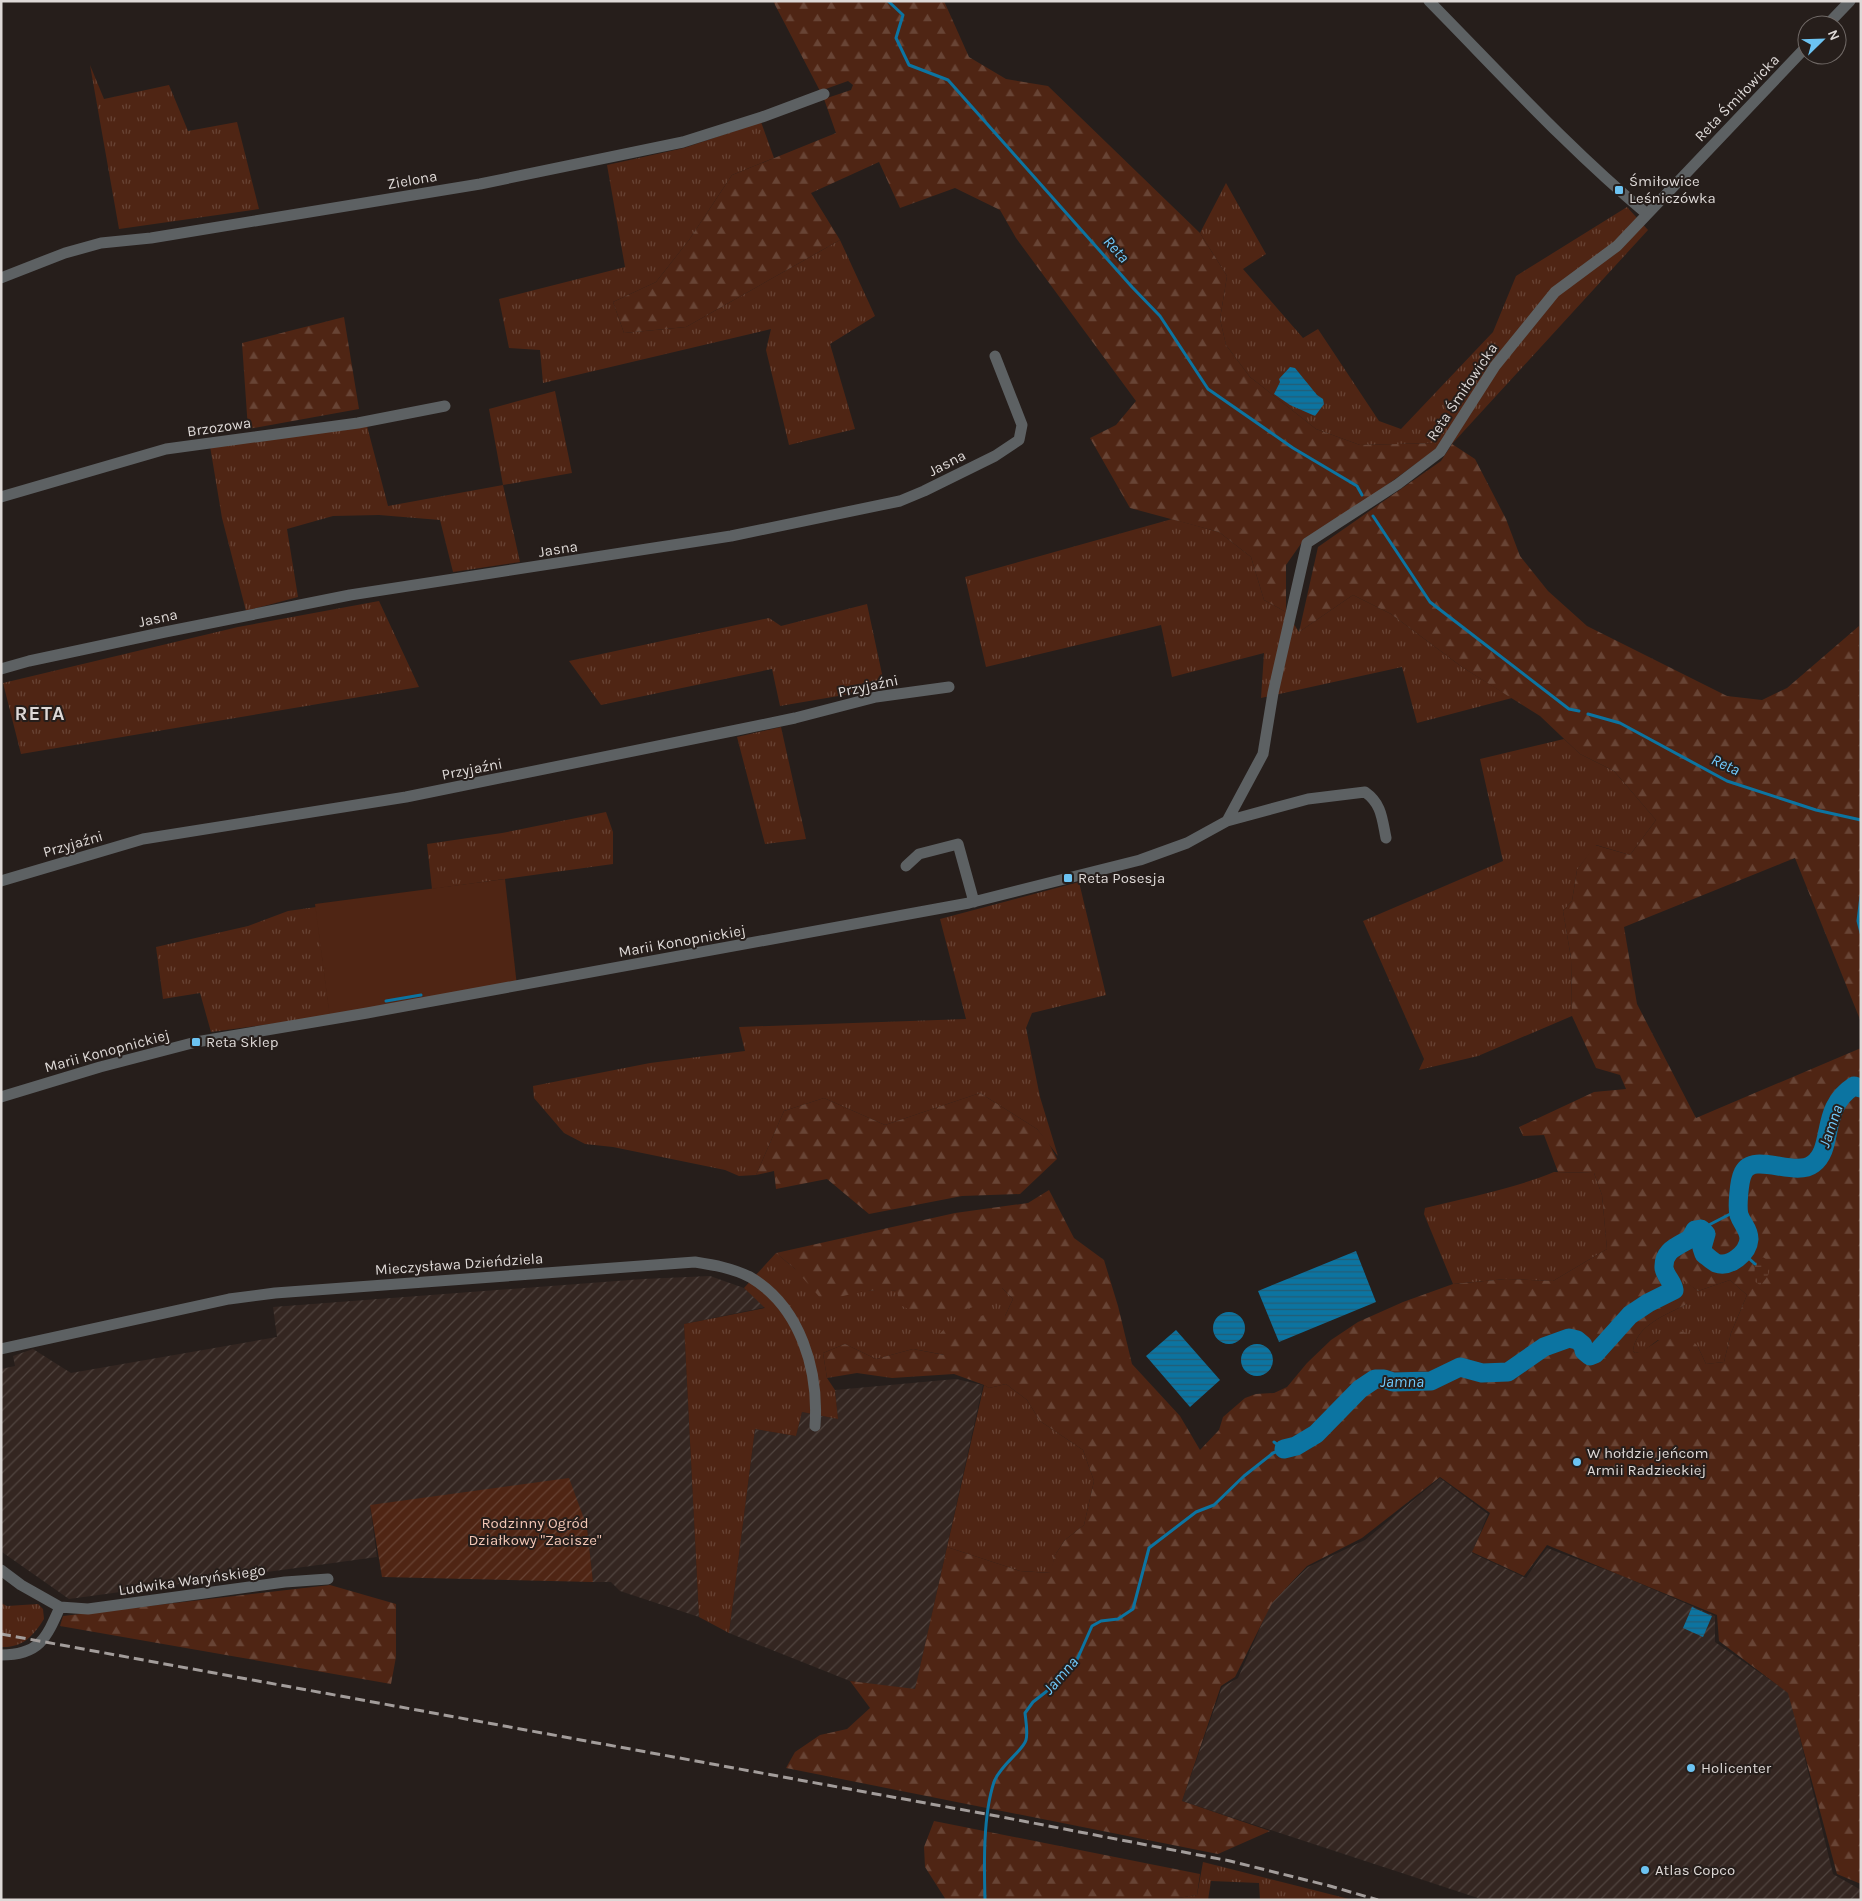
<svg xmlns="http://www.w3.org/2000/svg" width="1862" height="1901" font-family="Karla,sans-serif">
<style>
.industrial{fill:url(#industrial-furrows)}
.grass{fill:url(#grass-tufts)}
.forest{fill:url(#forest-firs);fill-rule:evenodd}
.wetland{fill:url(#wetland-marsh)}
.park{fill:#4f2514}
.garden{fill:url(#garden-furrows)}
.water{fill:url(#water-rules)}
.lines{fill:none;stroke-linecap:round;stroke-linejoin:round}
.stream{stroke:#0c74a1;stroke-width:3}
.river{stroke:#0c74a1;stroke-width:19}
.minor{stroke:#5d6163;stroke-width:11}
.rail{stroke:#a39d9b;stroke-width:3;stroke-dasharray:10 5;stroke-linecap:butt}
.poi-dot{fill:#6cc3f2;stroke:#261e1b;stroke-width:2}
.labels{text-anchor:middle;stroke-width:4;stroke-linejoin:round;paint-order:stroke}
.street-label{font-size:15px;fill:#ded9d7;stroke:#261e1b}
.poi-label{font-size:15px;fill:#ded9d7;stroke:#261e1b;text-anchor:start}
.park-label{font-size:15px;fill:#f3c7b6;stroke:#261e1b}
.water-label{font-size:16px;font-style:italic;fill:#70c9fb;stroke:#261e1b}
.district-label{font-size:20px;font-weight:bold;letter-spacing:1px;fill:#ded9d7;stroke:#261e1b}
</style>
<defs>
<pattern id="industrial-furrows" width="10" height="10" patternUnits="userSpaceOnUse" patternTransform="scale(1.25)"><rect width="10" height="10" fill="#342621"/><path d="M-1 1l2-2M0 10L10 0M9 11l2-2" fill="none" stroke="#514540"/></pattern>
<pattern id="grass-tufts" width="24" height="20" patternUnits="userSpaceOnUse" patternTransform="scale(1.25)"><rect width="24" height="20" fill="#4f2514"/><path d="M3 7l-1-3M5 7V3M7 7l1-3M15 17l-1-3M17 17v-4M19 17l1-3" fill="none" stroke="#684435"/></pattern>
<pattern id="forest-firs" width="22" height="20" patternUnits="userSpaceOnUse" patternTransform="scale(1.25)"><rect width="22" height="20" fill="#4f2514"/><path d="M5 1l3.5 6h-7zM16 11l3.5 6h-7z" fill="#684435"/></pattern>
<pattern id="wetland-marsh" width="20" height="14" patternUnits="userSpaceOnUse" patternTransform="scale(1.25)"><rect width="20" height="14" fill="#4f2514"/><path d="M1 5h8M5 5V1M11 12h8M15 12V8" fill="none" stroke="#684435"/></pattern>
<pattern id="garden-furrows" width="10" height="10" patternUnits="userSpaceOnUse" patternTransform="scale(1.25)"><rect width="10" height="10" fill="#4f2514"/><path d="M-1 1l2-2M0 10L10 0M9 11l2-2" fill="none" stroke="#684435"/></pattern>
<pattern id="water-rules" width="6" height="5" patternUnits="userSpaceOnUse" patternTransform="scale(1.25)"><rect width="6" height="5" fill="#0c74a1"/><path d="M0 2.5h6" fill="none" stroke="#255d75"/></pattern>
</defs>
<rect width="100%" height="100%" fill="#261e1b"/>
<path class="industrial" d="M710,1276L744,1288L766,1307L684,1324L699,1617L620,1591L611,1582H593L587,1527L370,1505L377,1557L69,1599L2,1552L1,1369L15,1366L13,1356L33,1349L71,1373L277,1337L273,1307L643,1279Z
M956,1379L983,1385L915,1690L850,1681L729,1633L755,1429L796,1436L802,1412L838,1419L835,1390Z
M1440,1478L1488,1514L1472,1553L1526,1578L1547,1548L1620,1575L1715,1616V1642L1789,1693L1833,1874L1861,1890V1900H1484L1182,1801L1222,1687L1238,1678L1271,1603L1308,1567L1365,1540Z"/>
<path class="grass" d="M90,65L104,99L169,85L188,131L237,122L259,209L119,229Z
M761,122L774,158L732,175L689,240L656,282L613,302L624,333L686,327L840,240L875,316L830,344L855,429L789,445L766,350L771,329L543,383L540,350L509,348L499,299L625,267L607,165L684,148Z
M1226,183L1266,254L1243,269L1303,338L1318,329L1379,421L1401,429L1493,332L1516,276L1627,207L1648,230L1452,444L1439,447L1434,443L1360,445L1316,429L1250,377L1226,345L1220,319L1227,276L1200,233Z
M555,391L572,473L503,485L520,562L453,572L440,520L379,515L333,516L287,529L298,597L246,611L222,518L210,446L367,426L388,506L503,485L489,409Z
M1172,519L1219,532L1251,557L1264,600L1286,612L1299,632L1353,595L1391,614L1462,667L1512,698L1417,723L1402,667L1261,698L1264,653L1172,677L1161,625L986,667L965,577Z
M379,601L419,687L21,754L3,683L238,627Z
M867,604L885,688L780,706L772,669L601,705L569,661L769,618L781,626Z
M781,727L806,839L765,844L737,737Z
M1564,739L1580,754L1614,771L1656,820L1630,855L1596,845L1577,870L1572,901L1563,911L1571,958L1572,1016L1478,1056L1419,1070L1424,1059L1363,921L1503,861L1480,759Z
M606,812L613,832V864L432,889L427,844L502,833Z
M1079,882L1106,995L1032,1013L1026,1028L1040,1097L1058,1156L1037,1129L980,1093L885,1125L824,1098L784,1111L756,1175L739,1176L725,1170L613,1147L585,1144L564,1133L534,1098L533,1086L650,1063L745,1051L739,1027L966,1019L940,919Z
M316,907L330,1016L211,1032L200,993L163,999L156,947L248,926L288,911Z
M1554,1172L1594,1173L1602,1195L1607,1249L1553,1281L1506,1279L1453,1284L1424,1214L1425,1208C1468,1197 1513,1189 1554,1172Z
M776,1253L795,1269L867,1291L884,1289L897,1291L1002,1288L1013,1299L1005,1316L945,1355L913,1349L876,1359L845,1344L823,1353L827,1378L835,1390L838,1419L802,1412L796,1436L755,1429L729,1633L699,1617L684,1324L765,1308L744,1288Z
M1680,1277L1698,1291L1730,1280L1747,1295L1731,1333L1724,1362L1706,1364L1698,1347L1658,1340L1642,1352L1635,1353L1633,1351C1636,1325 1666,1315 1687,1304L1680,1288Z
M1006,1384L1027,1400L1040,1421L1083,1450L1094,1481L1084,1525L1065,1540L1055,1555L1051,1573L1020,1571L947,1547L984,1385L989,1388Z
M1,1603L7,1606L38,1604L43,1609L44,1619C33,1636 23,1648 1,1647Z
M1203,1862L1353,1900H1260L1259,1883L1211,1881L1208,1900H1165L1197,1895Z"/>
<path class="forest" d="M773,1H944L969,57L1006,79L1048,86L1200,233L1227,276L1220,319L1226,345L1250,377L1316,429L1360,445L1435,443L1439,447L1358,506L1305,538L1286,565V612L1264,600L1251,557L1219,532L1130,508L1090,438L1116,425L1136,401L1016,238L1000,210L955,188L900,208L879,162L811,193L840,240L686,327L624,333L613,302L656,282L689,240L732,175L836,133L824,99L851,90L853,85L848,81L820,91Z
M344,317L359,409L248,429L242,343Z
M1452,444L1475,459L1506,519L1520,556L1548,591L1587,626L1727,696L1762,700L1787,688L1859,626L1861,1022L1795,858L1624,927L1637,1004L1696,1118L1861,1048V1884L1837,1874L1788,1693L1719,1641L1717,1615L1547,1545L1524,1576L1472,1552L1490,1513L1440,1477L1362,1538L1307,1566L1272,1603L1235,1677L1221,1686L1182,1801L1270,1831L1218,1854L786,1768L795,1752L820,1735L847,1729L870,1708L850,1681L915,1689L947,1547L1020,1571L1050,1573L1055,1555L1065,1540L1084,1525L1094,1481L1083,1450L1040,1421L1027,1400L1006,1384L989,1388L984,1385L954,1374L892,1378L857,1373L827,1378L823,1353L845,1344L876,1359L913,1349L944,1355L935,1339L946,1327L990,1313L1005,1316L1013,1299L1002,1288L987,1303L942,1316L915,1312L900,1305L897,1291C872,1287 847,1295 823,1301L795,1269L776,1253L955,1213L1028,1203L1049,1190L1074,1238L1104,1260L1118,1306L1132,1364L1180,1416L1200,1450L1219,1430L1223,1417L1245,1398L1256,1394L1274,1393L1287,1387L1307,1363L1331,1340L1358,1322L1403,1302L1453,1284L1506,1279L1553,1281L1607,1249L1602,1195L1594,1173L1558,1172L1544,1135L1523,1136L1519,1127L1594,1092L1626,1089L1620,1075L1596,1068L1572,1016L1571,958L1563,911L1572,901L1577,870L1595,845L1630,855L1656,820L1614,771L1580,754L1540,716L1462,667L1391,614L1353,595L1299,632L1318,547L1441,461ZM1680,1278L1698,1291L1730,1280L1747,1295L1731,1333L1724,1362L1706,1364L1698,1347L1687,1333L1674,1330C1663,1336 1645,1352 1635,1353L1633,1351C1636,1325 1666,1315 1687,1304L1688,1298L1680,1288Z
M980,1093L1037,1129L1048,1142L1057,1159L1020,1194L962,1196L869,1214L827,1179L776,1189L774,1171L756,1175L784,1111L824,1098L885,1125Z
M330,1585L396,1604V1657L391,1684L60,1626L63,1616Z
M934,1821L1200,1874L1197,1895L1165,1900H946L925,1867L924,1847Z"/>
<path class="wetland" d="M1763,1257L1770,1262C1770,1273 1768,1278 1760,1285L1754,1281L1755,1264Z"/>
<path class="park" d="M505,879L517,986L330,1019L315,904Z"/>
<path class="garden" d="M569,1478L587,1527L593,1582L382,1577L370,1505Z"/>
<path class="water" d="M1290,367L1295,368L1317,395L1323,399L1324,404L1315,416L1290,405L1274,394L1280,382L1279,379Z
M1356,1251L1376,1302L1279,1342L1258,1291Z
M1213 1328a16 16 0 1 1 32 0a16 16 0 1 1-32 0Z
M1176,1330L1220,1380L1190,1407L1146,1356Z
M1241 1360a16 16 0 1 1 32 0a16 16 0 1 1-32 0Z
M1692,1607L1712,1616L1703,1637L1683,1628Z"/>
<g class="lines">
<path class="stream" d="M888,1L903,15L896,38L909,65L948,80L1132,287L1160,316L1208,389L1293,448L1357,486L1362,495
M1373,516L1430,602L1569,709L1579,711
M1588,714L1620,723L1727,781L1816,810L1861,820
M1861,896L1858,921L1861,933
M386,1001L421,995
M1701,1229L1738,1210
M1743,1253L1755,1264
M1274,1442L1283,1449
M985,1900C984,1865 983,1815 994,1782C1000,1765 1023,1751 1026,1740C1028,1732 1026,1722 1025,1713L1033,1702L1047,1691L1076,1662L1092,1626L1101,1621L1118,1619L1133,1609L1149,1548L1196,1512L1214,1505L1244,1476L1273,1453L1284,1449"/>
<path class="river" d="M1284,1449L1296,1446L1316,1434L1360,1389L1375,1379H1384L1393,1382L1431,1381L1460,1367L1482,1373L1508,1372L1544,1347L1569,1338L1577,1340L1583,1345L1584,1351L1590,1356L1595,1354L1630,1315L1648,1303L1674,1290C1673,1282 1665,1276 1664,1268C1663,1251 1676,1247 1688,1240C1691,1238 1693,1234 1695,1230L1701,1229L1706,1234L1702,1248L1704,1254C1707,1256 1712,1261 1716,1263C1730,1268 1748,1253 1749,1239C1749,1229 1742,1224 1739,1215C1737,1207 1739,1181 1743,1173C1753,1151 1795,1178 1813,1164C1835,1148 1819,1108 1854,1086L1861,1088"/>
<path class="minor" d="M1429,1C1500,73 1569,149 1647,214
M1827,25L1850,1
M1,278L65,253L101,243L151,238L480,184L683,142L762,117L824,94
M1,497L166,449L358,423L445,406
M1,669L29,661L165,632L350,595L731,536L900,501L924,491L995,456L1019,440L1022,425L995,356
M1227,821L1308,799L1365,792C1382,804 1382,819 1386,838
M906,866L919,854L958,844L974,902
M1,881L143,839L406,797L737,730L795,718L876,697L949,687
M1,1097L100,1067L196,1042L367,1013L969,903L1140,860L1187,843L1227,821L1263,754L1273,693L1307,543L1398,484L1440,452L1495,366L1555,292L1617,246L1807,46
M1,1349L229,1299L275,1293L695,1262C714,1265 732,1268 750,1277C801,1307 819,1371 815,1426
M1,1570L21,1585L60,1607C46,1639 39,1655 1,1655
M60,1607L88,1609L285,1582L328,1579"/>
<path class="rail" d="M1,1634L1002,1817L1230,1861L1330,1886L1378,1900"/>
</g>
<g class="poi-dot">
<rect x="1614" y="185" width="10" height="10" rx="2.5"/>
<rect x="1063" y="873" width="10" height="10" rx="2.5"/>
<rect x="191" y="1037" width="10" height="10" rx="2.5"/>
<circle cx="1577" cy="1462" r="5"/>
<circle cx="1691" cy="1768" r="5"/>
<circle cx="1645" cy="1870" r="5"/>
</g>
<g class="labels">
<g class="street-label">
<text transform="translate(1737 98) rotate(-46)" y="5">Reta Śmiłowicka</text>
<text transform="translate(412 180) rotate(-10)" y="5">Zielona</text>
<text transform="translate(1462 392) rotate(-56)" y="5">Reta Śmiłowicka</text>
<text transform="translate(219 427) rotate(-8)" y="5">Brzozowa</text>
<text transform="translate(947 463) rotate(-27)" y="5">Jasna</text>
<text transform="translate(558 549) rotate(-9)" y="5">Jasna</text>
<text transform="translate(158 618) rotate(-12)" y="5">Jasna</text>
<text transform="translate(868 686) rotate(-12)" y="5">Przyjaźni</text>
<text transform="translate(472 769) rotate(-11)" y="5">Przyjaźni</text>
<text transform="translate(73 844) rotate(-16)" y="5">Przyjaźni</text>
<text transform="translate(682 941) rotate(-10)" y="5">Marii Konopnickiej</text>
<text transform="translate(107 1051) rotate(-15)" y="5">Marii Konopnickiej</text>
<text transform="translate(459 1264) rotate(-4)" y="5">Mieczysława Dzieńdziela</text>
<text transform="translate(192 1580) rotate(-8)" y="5">Ludwika Waryńskiego</text>
</g>
<g class="poi-label">
<text x="1629" y="186">Śmiłowice<tspan x="1629" dy="17">Leśniczówka</tspan></text>
<text x="1078" y="883">Reta Posesja</text>
<text x="206" y="1047">Reta Sklep</text>
<text x="1587" y="1458">W hołdzie jeńcom<tspan x="1587" dy="17">Armii Radzieckiej</tspan></text>
<text x="1701" y="1773">Holicenter</text>
<text x="1655" y="1875">Atlas Copco</text>
</g>
<g class="park-label">
<text x="535" y="1528">Rodzinny Ogród<tspan x="535" dy="17">Działkowy "Zacisze"</tspan></text>
</g>
<g class="water-label">
<text transform="translate(1117 249) rotate(48)" y="6">Reta</text>
<text transform="translate(1726 764) rotate(25)" y="6">Reta</text>
<text transform="translate(1830 1126) rotate(-71)" y="6">Jamna</text>
<text x="1402" y="1387">Jamna</text>
<text transform="translate(1060 1675) rotate(-49)" y="6">Jamna</text>
</g>
<g class="district-label">
<text x="40" y="720">RETA</text>
</g>
</g>
<rect width="1862" height="1901" fill="none" stroke="#ded9d7" stroke-width="5"/>
<g transform="translate(1822 40) rotate(67)"><circle r="24" fill="#261e1b" stroke="#706966"/>
<path d="M0-4L9 19L0 12L-9 19Z" fill="#6cc3f2"/>
<text y="-8" font-size="14" font-weight="bold" text-anchor="middle" fill="#ded9d7">N</text>
</g>
</svg>
